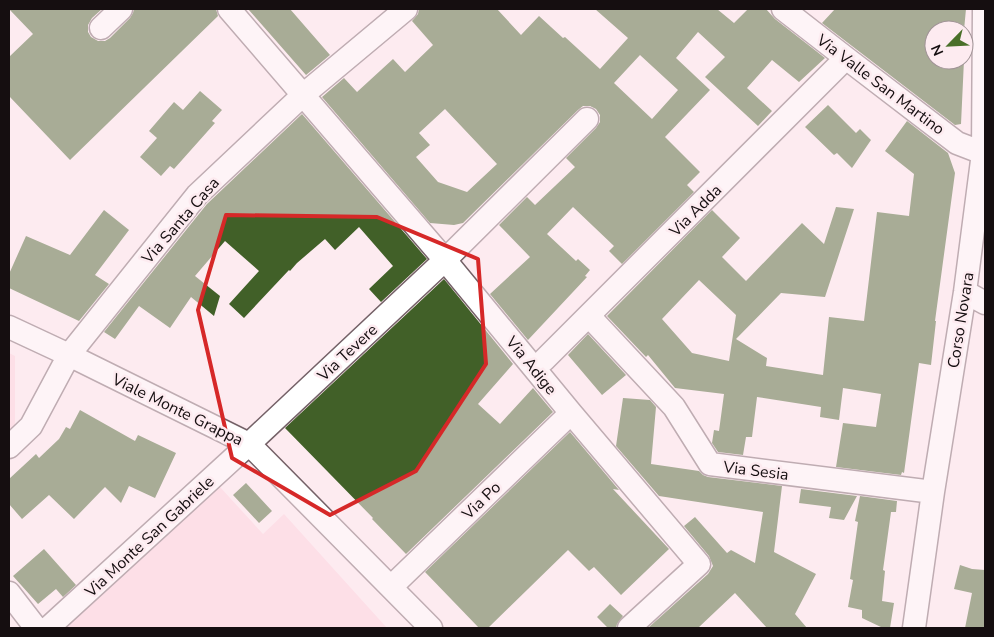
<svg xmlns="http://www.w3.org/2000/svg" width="994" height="637" font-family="'Nunito Sans',sans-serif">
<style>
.green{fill:#fcd0dc}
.building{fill:#416028;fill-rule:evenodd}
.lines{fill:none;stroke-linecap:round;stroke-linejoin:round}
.minor-casing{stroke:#746167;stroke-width:25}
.minor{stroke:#fff;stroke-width:22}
.marked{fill:none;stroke:#d62828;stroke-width:4;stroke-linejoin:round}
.labels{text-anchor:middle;stroke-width:5;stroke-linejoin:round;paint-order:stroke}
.street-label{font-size:16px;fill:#150e10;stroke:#fdebf0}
</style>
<rect width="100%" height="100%" fill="#fdebf0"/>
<path class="green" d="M9,353L15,356V430L9,436Z
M220,487L263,534L284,514L387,628H62Z"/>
<path class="building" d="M9,9H102L92,18L88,25V32L91,37L98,41H105L110,38L130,18L133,13L134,9H216L218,16L70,160L9,96V57L33,34Z
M248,9H290L330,55L306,75Z
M419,9H497L521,35L539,16L563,38L565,37L600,69L628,38L595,9H717L734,23L748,9H766L775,19L825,58L799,82L772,60L747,88L772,111L758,126L705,77L725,57L698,32L676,58L710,90L665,137L700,172L687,185L694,192L622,264L609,251L614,246L573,207L547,234L576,261L578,259L590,270L585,276L587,277L528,340L490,294L530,257L499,225L527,197L535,205L575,167L566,158L596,128L600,122V115L596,109L590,106H583L578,110L463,223L454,225L430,223L322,97L344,78L357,92L393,59L405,72L433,45L412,21L418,14ZM640,55L678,90L652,119L614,83ZM445,109L497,164L467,192L438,182L416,157L430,145L419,133Z
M835,9H966L964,30H934V60H964L961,124L955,125L822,23Z
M200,91L222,110L212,121L215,123L174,169L170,166L161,176L140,157L157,138L149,131L174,102L183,110Z
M828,105L856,133L860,129L871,140L852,168L837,153L834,155L805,127Z
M302,114L427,259L381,302L369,289L393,266L359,227L335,250L325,239L297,263L290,271L289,270L244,318L229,304L259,271L225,241L195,276L220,296L214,316L191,297L170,328L139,306L115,339L104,332L207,204Z
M907,121L948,153L955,173L935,321H936L931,365L919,363L904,473L902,472L901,475L836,467L843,423L876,427L881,394L843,388L839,420L820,417L821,407L757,397L752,437H746L743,455L718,452L712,443L714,430L719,431L724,394L675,388L648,355L646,357L607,316L712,210L740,238L722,257L746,281L802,223L824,244L836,207L854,209L825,297L781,293L736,339L767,358L766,366L823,375L829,317L864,321L877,212L909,216L914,174L885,151ZM699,280L736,315L729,361L692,353L662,319Z
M104,210L129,230L95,275L109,284L79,321L9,288V274L26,236L70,255Z
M444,279L513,364L478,404L500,424L533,388L553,412L406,554L372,519L373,518L285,428Z
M588,334L626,375L602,395L568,355Z
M623,398L650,400L656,407L651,464L699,471L703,475L708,477L782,486L774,552L816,574L795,614L807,628H767L735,593L698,628H648L708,574L713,566L709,556L684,526L695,517L727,553L731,550L755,563L763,512L659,496L616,446Z
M80,410L135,441L138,435L176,453L155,498L129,486L121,503L105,487L74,519L49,495L22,519L9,504V479L36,454L39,458L59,439L66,427L70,429Z
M570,432L619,490L613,489L669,549L621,595L594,567L589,571L568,550L488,628H479L425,572Z
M246,483L272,511L259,523L233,495Z
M801,489L857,496L844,520L829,518L831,507L799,503Z
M860,496L897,501L896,512H891L883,570L885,571L882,601L894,603L890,628H883L862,618V610L848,607L853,580L850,579L858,522L855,521Z
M44,549L76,585L63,597L56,589L38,604L13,576Z
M960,565L972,569L985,570V628H965L972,593L954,589Z
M610,604L623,616L617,624L616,628H608L597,617Z"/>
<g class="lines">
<g class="minor-casing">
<path id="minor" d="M229,9L445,260L571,413L699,564L629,628
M783,9L846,58L957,143L983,153
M101,28L121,9
M965,292L985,303
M589,316L674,407L710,464L933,492
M9,327L69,355L249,444L431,628
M544,360L846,58
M9,447L31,426L69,355L197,195L303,95L406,9
M391,587L571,413
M9,593L36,628
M48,628L249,444L445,260L587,119
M914,628L933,492L965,292L983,153L984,9"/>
</g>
<use href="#minor" class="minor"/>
</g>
<path d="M0 0H994V637H0ZM226,215L377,217L478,259L486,364L416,471L330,515L232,458L198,310Z" fill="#fdebf0" fill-opacity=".55" fill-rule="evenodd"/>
<path class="marked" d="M226,215L377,217L478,259L486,364L416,471L330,515L232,458L198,310Z"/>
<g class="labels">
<g class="street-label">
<text transform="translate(881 84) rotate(37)" y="6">Via Valle San Martino</text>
<text transform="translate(695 210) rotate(-45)" y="6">Via Adda</text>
<text transform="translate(180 220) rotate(-49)" y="6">Via Santa Casa</text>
<text transform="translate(960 320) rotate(-81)" y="6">Corso Novara</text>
<text transform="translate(347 352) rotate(-43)" y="6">Via Tevere</text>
<text transform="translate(532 365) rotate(51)" y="6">Via Adige</text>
<text transform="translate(178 409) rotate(26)" y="6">Viale Monte Grappa</text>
<text transform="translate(756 470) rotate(7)" y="6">Via Sesia</text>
<text transform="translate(481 500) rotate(-44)" y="6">Via Po</text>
<text transform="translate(149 536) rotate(-43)" y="6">Via Monte San Gabriele</text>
</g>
</g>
<rect width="994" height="637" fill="none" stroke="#150e10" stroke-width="20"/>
<g transform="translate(949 45) rotate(246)"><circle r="24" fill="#fdebf0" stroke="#a09396"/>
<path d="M0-4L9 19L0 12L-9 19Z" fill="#496f29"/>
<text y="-8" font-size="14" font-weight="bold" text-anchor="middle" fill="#150e10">N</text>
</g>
</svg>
